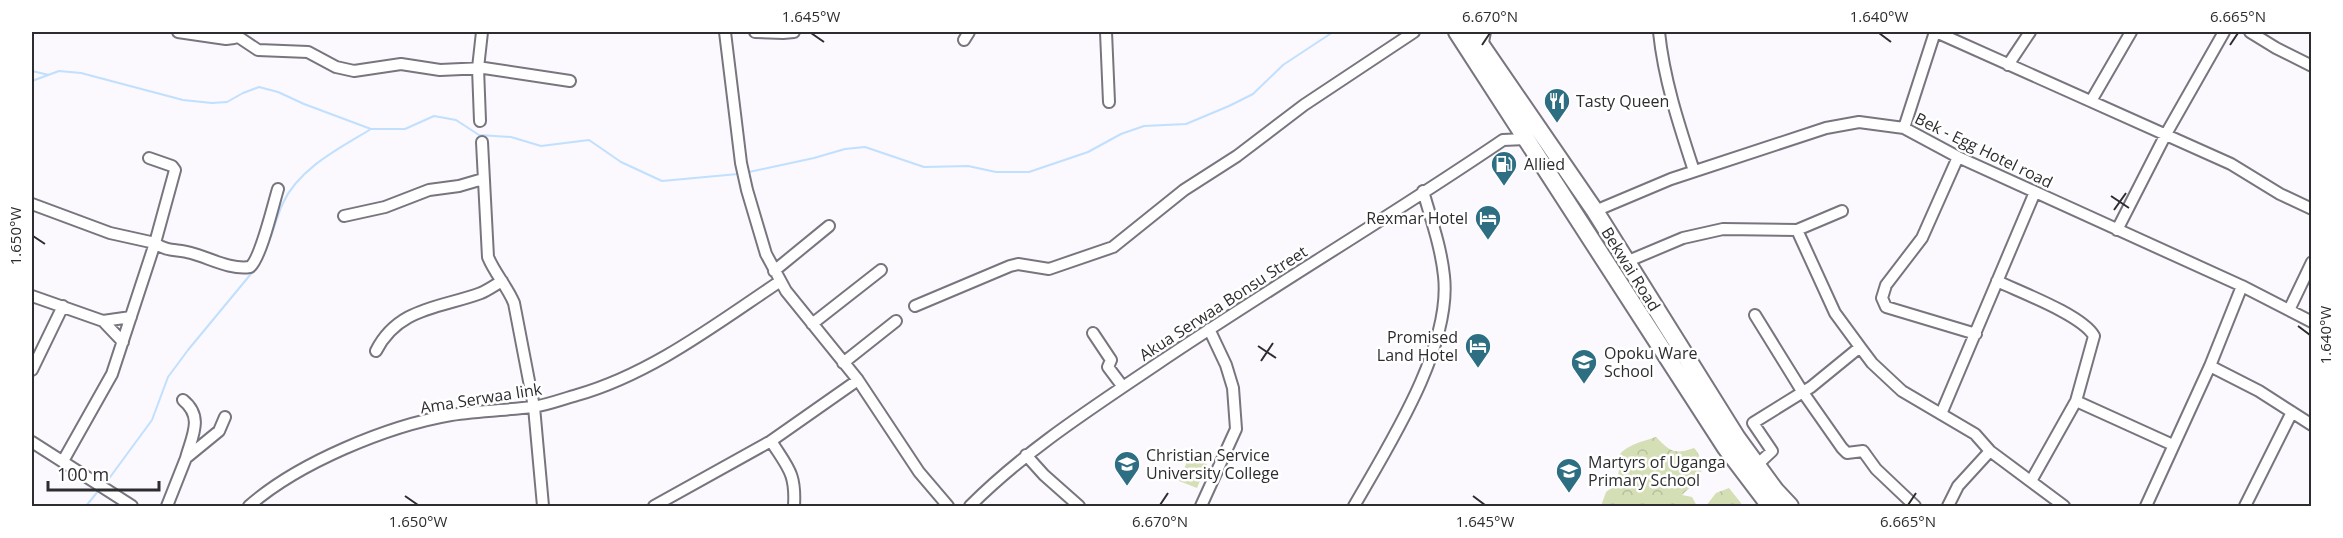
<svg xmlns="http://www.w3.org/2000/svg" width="2343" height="538" font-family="'Open Sans',sans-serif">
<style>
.forest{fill:url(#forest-crowns)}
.garden{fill:#d5dfb6}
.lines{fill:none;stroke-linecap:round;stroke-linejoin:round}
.stream{stroke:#c0e0fd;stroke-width:2}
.minor-casing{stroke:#79757e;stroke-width:14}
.highway-casing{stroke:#79757e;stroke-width:20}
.minor{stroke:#fff;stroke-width:10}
.highway{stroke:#fff;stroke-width:16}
.ticks{fill:none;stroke:#2d2c2f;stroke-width:2}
.labels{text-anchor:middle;stroke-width:5;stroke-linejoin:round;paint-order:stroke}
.poi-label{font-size:16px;fill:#2d2c2f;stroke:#fff;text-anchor:start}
.street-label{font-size:16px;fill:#2d2c2f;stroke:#fff}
.neatline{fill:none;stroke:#2d2c2f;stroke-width:2}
.ticks-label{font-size:15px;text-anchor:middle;fill:#2d2c2f}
</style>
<defs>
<pattern id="forest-crowns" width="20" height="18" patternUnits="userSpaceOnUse" patternTransform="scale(1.5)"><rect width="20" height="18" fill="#d5dfb6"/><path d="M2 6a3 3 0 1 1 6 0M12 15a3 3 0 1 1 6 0" fill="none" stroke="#b7c09d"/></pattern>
</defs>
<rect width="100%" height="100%" fill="#fbf8fe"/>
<path class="forest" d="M1656,437C1671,452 1674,455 1694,448C1702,456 1705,471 1697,481C1693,486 1686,490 1682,495L1692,497L1697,506H1601L1606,492L1617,484L1619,469L1613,466C1620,446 1638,443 1656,437Z
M1729,488L1741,503V506H1706L1716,493Z"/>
<path class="garden" d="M1189,457L1207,464L1197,488L1179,481Z"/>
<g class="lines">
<path class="stream" d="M32,71L49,75
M32,81L59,71L81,73L183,100L212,103L227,102L243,93L259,87L278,92L304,104L371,129H405L434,116L456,120L479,135L511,137L541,146L589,140L621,162L662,181L738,174
M749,172L814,158L845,149L865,147L924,167L968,166L996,172H1029L1088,152L1121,134L1144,126L1186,124L1229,106L1253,94L1283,65L1333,32
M263,256C272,239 275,220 283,203C299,168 340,148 371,129
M105,484L152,420L168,377L188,350L255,269
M86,506L99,490"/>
<g class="minor-casing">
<path id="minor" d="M178,32L226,39L234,38L239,32
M725,32L741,163L747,190L766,254L786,291L858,380L919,472L948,506
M755,32L783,33L794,32
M1106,32L1109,102
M1659,32C1664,80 1679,125 1694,171
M1936,32L2231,164L2280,194L2312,209
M2250,32L2276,48L2312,66
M237,36L258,50L308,52L336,67L354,71L401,64L440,70L484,68L570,81
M964,40L969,32
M1482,47L1485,32
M2008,65L2030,32
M2091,101L2131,32
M480,121L478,68L482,32
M1904,128L1935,32
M482,142L488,257C495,274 507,286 514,303L534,407L543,506
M1958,157L1922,238L1886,285L1882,298L1886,307L1976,334
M32,204L110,233L155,243L175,170L172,166L149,158
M1595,211L1671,179L1826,128L1859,122L1904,128L1958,157L2242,286L2312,322
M344,216L385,207L429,190L459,186L483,179
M1797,230L1835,313L1860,347
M2117,230L2166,134L2224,32
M1626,262L1683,238L1723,229L1797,230L1842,211
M774,271L829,226
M1997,281C2020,292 2082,315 2094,336L2076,401L2031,481
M32,296L103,321L123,342
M915,306L1010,266L1018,264L1049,269L1113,247L1184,190L1237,156L1304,105L1414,32
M2289,310L2312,262
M1755,315L1802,391L1842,448L1847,453L1863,451L1876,469L1915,506
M103,321L131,317
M812,324L881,270
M1093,333L1111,360L1108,367L1123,387
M376,351C398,307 441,308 481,293C488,290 495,285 502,281
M843,363L896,321
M2210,366L2259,391L2312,425
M32,370L63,306
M183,400C204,417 192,436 186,458
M2076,401L2173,445
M1941,414L2035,192
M771,441C788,468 796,473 794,506
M32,442L132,506
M1026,455L1044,475L1079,506
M63,461L112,374L155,243C167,252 177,249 191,253C210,258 230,270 250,267C261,258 273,205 278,189
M1757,465L1772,451L1753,423L1811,387L1860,347L1872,363L1902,391L1975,434L1990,451L2064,506
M167,506L186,458L219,431L225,417
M249,506C298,463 387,426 451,415C478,411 506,410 533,407C547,405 563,399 577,395C651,374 716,324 779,282
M654,506L771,441L858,380
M970,506C1026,450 1092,408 1157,364C1271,287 1390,217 1503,140L1527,139
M1201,506L1236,429L1233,388L1226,365L1209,329
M1354,506C1389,445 1452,347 1444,276C1441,247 1431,219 1423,191
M1948,506L1958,486L1990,451
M2146,506L2210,366L2242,286
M2245,506L2292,412"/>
</g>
<g class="highway-casing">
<path id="highway" d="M1457,32L1726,448L1770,506
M1472,32L1595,211L1737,438L1775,490L1790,506"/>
</g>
<use href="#minor" class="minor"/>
<use href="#highway" class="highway"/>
</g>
<path class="ticks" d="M811,33L824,42M1879,33L1891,42M1482,45L1490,33M2230,45L2238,33M2111,196L2129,208M2114,210L2126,193M33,236L45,244M2298,326L2310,335M1258,346L1276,358M1261,361L1273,343M405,496L418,505M1473,496L1485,505M1160,505L1168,493M1908,505L1916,493"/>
<defs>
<g id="restaurant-pin" transform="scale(1.35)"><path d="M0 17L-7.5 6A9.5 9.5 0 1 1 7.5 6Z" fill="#2e6e82" stroke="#fff"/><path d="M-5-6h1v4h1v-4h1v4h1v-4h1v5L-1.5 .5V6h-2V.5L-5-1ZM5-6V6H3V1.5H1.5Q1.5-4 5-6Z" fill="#fff"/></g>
<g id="fuel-pin" transform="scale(1.35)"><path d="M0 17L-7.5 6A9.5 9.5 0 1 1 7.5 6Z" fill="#2e6e82" stroke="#fff"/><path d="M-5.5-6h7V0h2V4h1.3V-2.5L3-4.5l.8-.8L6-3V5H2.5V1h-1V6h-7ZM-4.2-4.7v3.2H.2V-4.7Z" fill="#fff"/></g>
<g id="hotel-pin" transform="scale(1.35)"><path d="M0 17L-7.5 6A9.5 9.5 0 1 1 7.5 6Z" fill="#2e6e82" stroke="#fff"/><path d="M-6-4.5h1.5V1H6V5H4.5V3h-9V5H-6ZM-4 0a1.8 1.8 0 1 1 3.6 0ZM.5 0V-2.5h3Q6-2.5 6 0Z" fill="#fff"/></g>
<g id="school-pin" transform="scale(1.35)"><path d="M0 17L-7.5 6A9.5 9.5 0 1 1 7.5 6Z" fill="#2e6e82" stroke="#fff"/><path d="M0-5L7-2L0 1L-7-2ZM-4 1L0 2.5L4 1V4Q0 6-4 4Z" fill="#fff"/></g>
<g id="university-pin" transform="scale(1.35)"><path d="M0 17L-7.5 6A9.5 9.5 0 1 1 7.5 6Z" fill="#2e6e82" stroke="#fff"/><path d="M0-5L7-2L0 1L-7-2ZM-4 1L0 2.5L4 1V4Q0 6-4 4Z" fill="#fff"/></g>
</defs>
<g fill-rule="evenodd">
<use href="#restaurant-pin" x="1557" y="101"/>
<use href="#fuel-pin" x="1504" y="164"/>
<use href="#hotel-pin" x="1488" y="218"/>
<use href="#hotel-pin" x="1478" y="346"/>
<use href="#school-pin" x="1584" y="362"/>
<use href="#university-pin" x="1127" y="464"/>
<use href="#school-pin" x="1569" y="471"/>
</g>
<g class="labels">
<g class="poi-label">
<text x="1576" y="107">Tasty Queen</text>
<text x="1524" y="170">Allied</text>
<text x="1468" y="224" text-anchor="end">Rexmar Hotel</text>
<text x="1458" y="343" text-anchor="end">Promised<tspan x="1458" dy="18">Land Hotel</tspan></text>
<text x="1604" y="359">Opoku Ware<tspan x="1604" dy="18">School</tspan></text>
<text x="1146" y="461">Christian Service<tspan x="1146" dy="18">University College</tspan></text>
<text x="1588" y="468">Martyrs of Uganga<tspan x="1588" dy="18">Primary School</tspan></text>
</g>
<g class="street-label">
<text transform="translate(1984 150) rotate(26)" y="6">Bek - Egg Hotel road</text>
<text transform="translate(1631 269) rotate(58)" y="6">Bekwai Road</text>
<text transform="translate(1223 303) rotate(-33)" y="6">Akua Serwaa Bonsu Street</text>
<text transform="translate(481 398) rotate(-9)" y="6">Ama Serwaa link</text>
</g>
</g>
<rect width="2343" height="538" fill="none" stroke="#ffffff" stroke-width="66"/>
<path d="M48 481v9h111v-9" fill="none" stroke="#2d2c2f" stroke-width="3"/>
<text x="57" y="481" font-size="18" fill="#2d2c2f" stroke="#ffffff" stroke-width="4.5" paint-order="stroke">100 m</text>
<rect x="33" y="33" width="2277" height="472" class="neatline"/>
<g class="ticks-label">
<text x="811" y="22">1.645°W</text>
<text x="1490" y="22">6.670°N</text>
<text x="1879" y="22">1.640°W</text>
<text x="2238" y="22">6.665°N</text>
<text transform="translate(16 236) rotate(-90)" y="5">1.650°W</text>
<text transform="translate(2326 335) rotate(-90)" y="5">1.640°W</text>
<text x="418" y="527">1.650°W</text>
<text x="1160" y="527">6.670°N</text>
<text x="1485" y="527">1.645°W</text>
<text x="1908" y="527">6.665°N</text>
</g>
</svg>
